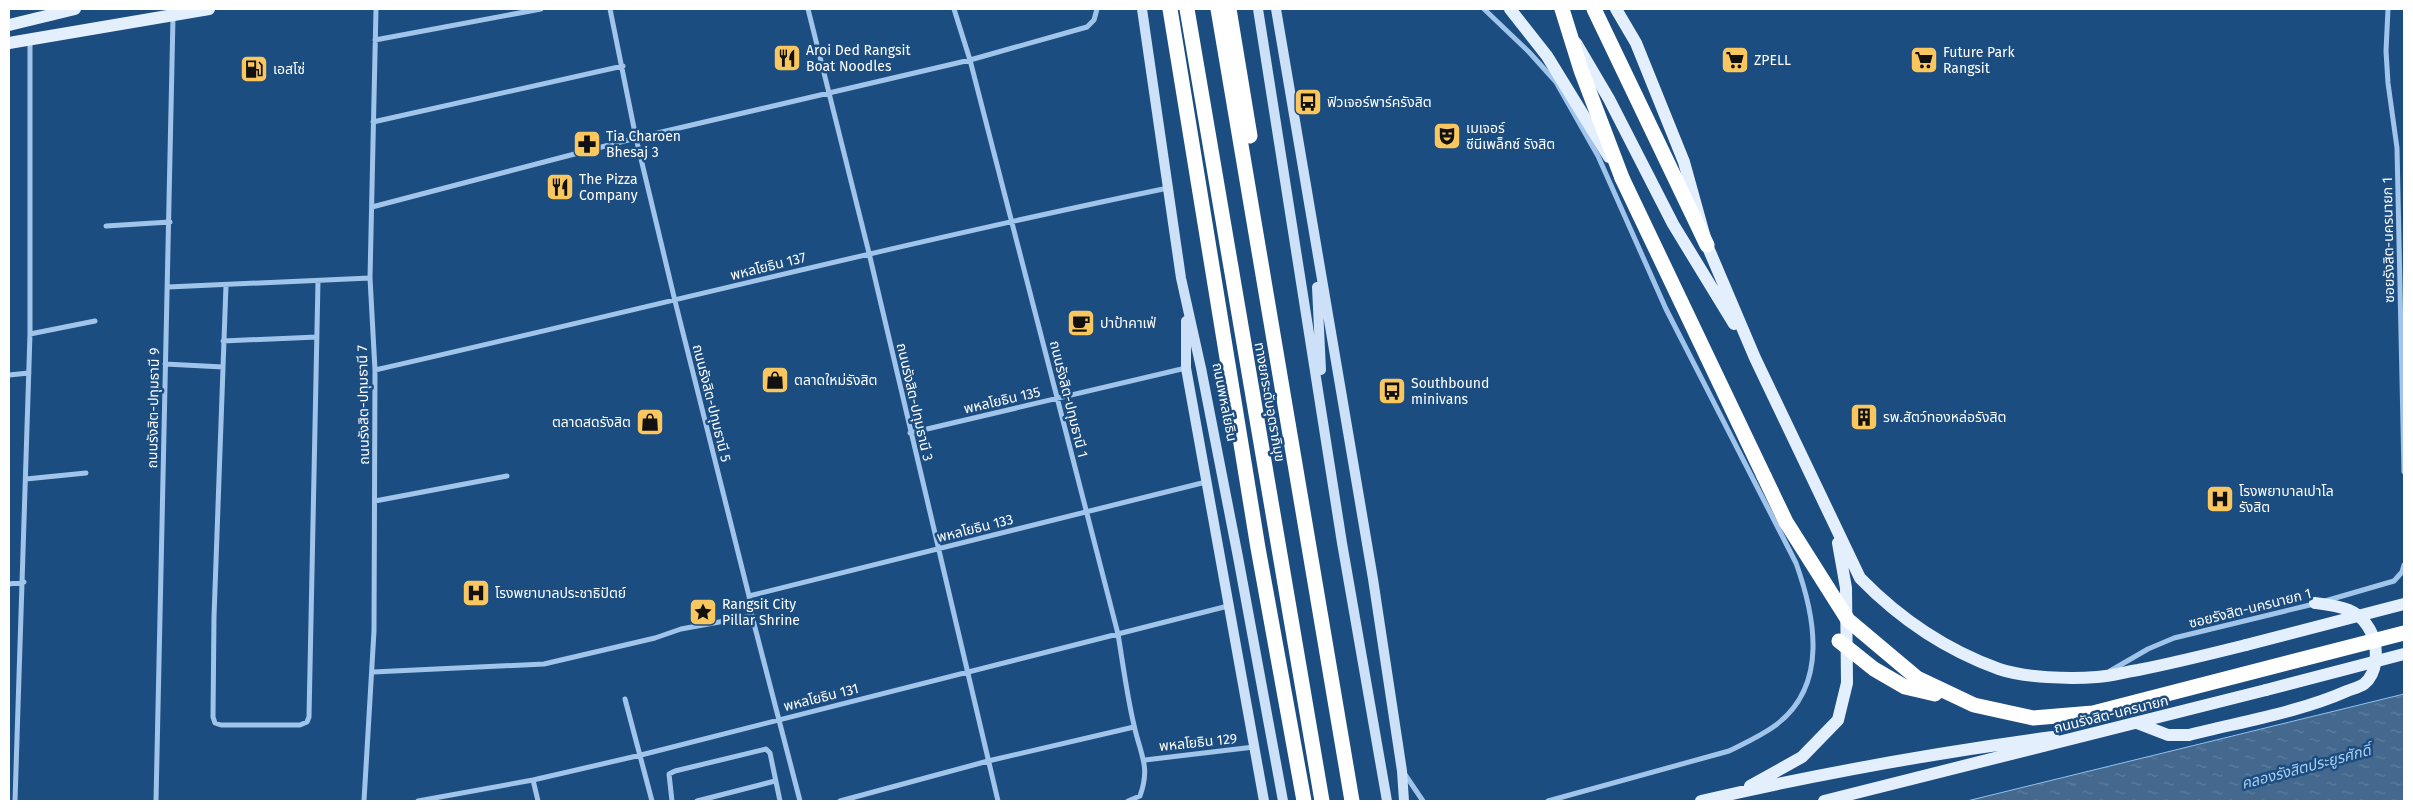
<svg xmlns="http://www.w3.org/2000/svg" width="2413" height="810" font-family="'Fira Sans','Noto Sans Thai',sans-serif">
<style>
.water{fill:url(#water-ripples);stroke:#94c0ec}
.lines{fill:none;stroke-linecap:round;stroke-linejoin:round}
.street{stroke:#a1c5ea;stroke-width:5}
.secondary{stroke:#cce1f7;stroke-width:10}
.primary{stroke:#e4effe;stroke-width:12}
.highway{stroke:#fff;stroke-width:15}
.primary-bridge{stroke:#e4effe;stroke-width:12}
.highway-bridge{stroke:#fff;stroke-width:15}
.labels{text-anchor:middle;stroke-width:5;stroke-linejoin:round;paint-order:stroke}
.poi-label{font-size:14px;fill:#fff;stroke:#1c4d81;text-anchor:start}
.street-label{font-size:14px;fill:#fff;stroke:#1c4d81}
.water-label{font-size:15px;font-style:italic;fill:#accff1;stroke:#1c4d81}
</style>
<defs>
<pattern id="water-ripples" width="26" height="14" patternUnits="userSpaceOnUse" patternTransform="scale(1.25)"><rect width="26" height="14" fill="#44688e"/><path d="M2 4q2-2 4 0t4 0M15 11q2-2 4 0t4 0" fill="none" stroke="#607f9f"/></pattern>
</defs>
<rect width="100%" height="100%" fill="#1c4d81"/>
<path class="water" d="M2404,694V801H1967Z"/>
<g class="lines">
<path class="street" d="M610,9L636,138L675,301L749,596L752,616L800,801
M808,9L869,253L998,801
M954,9L970,60L1118,634C1123,664 1127,696 1134,725C1140,754 1151,766 1140,796L1128,801
M1484,9L1529,52L1556,82L1598,156L1666,309L1796,563C1815,616 1829,685 1776,725C1761,736 1745,743 1729,751L1548,801
M2388,9L2386,51L2388,83L2397,148L2404,472
M375,40L541,9
M373,122L623,66
M372,207L636,138L970,60L1087,27L1094,20L1097,9
M106,226L170,222
M226,285L214,617L213,717L215,723L221,725H300L307,722L309,717L318,281
M168,287L370,278
M30,334L95,321
M223,341L317,337
M165,364L223,367
M375,370C639,310 902,243 1168,188
M9,375L29,373
M910,433L1186,368
M26,479L86,473
M375,501L507,476
M9,584L24,582
M749,596L1206,482
M2325,601L2394,581L2402,572L2404,565
M2110,671L2148,649L2174,638L2314,604
M373,672L544,664L655,638L681,629L752,616
M625,699L652,801
M1145,760L1254,747
M1404,773L1423,801
M533,780L538,801
M15,801L30,334V41
M156,801L173,17
M364,801L374,631L375,370L370,278L376,9
M418,801L533,780L641,755L1228,606
M672,801L669,774L675,771L766,749L770,753L780,801
M697,801L775,781
M840,801L988,761L1134,727"/>
<path class="secondary" d="M1142,9L1181,278L1201,368L1238,557L1283,801
M1258,9L1342,543L1387,801
M1276,9L1373,579L1402,771L1404,801
M1317,287L1321,370
M1186,321V368L1264,801"/>
<path class="primary" d="M1510,9L1547,56L1609,157
M1616,9L1636,43L1684,162L1707,245L1755,358L1860,578C1899,618 1946,650 1999,669C2025,678 2070,679 2097,677C2111,676 2125,672 2138,670C2174,663 2210,654 2246,645
M9,25L75,9
M9,43L209,9
M1576,43L1609,99L1673,224L1734,324
M2137,723L2168,735H2189C2240,722 2300,712 2347,691C2352,689 2360,687 2364,684C2378,673 2378,649 2372,634C2360,608 2340,606 2315,603
M1750,786L1802,757L1838,720L1847,683L1846,588L1838,543
M1701,801C1817,774 1934,753 2053,737
M1824,801L2266,690"/>
<path class="highway" d="M1170,9L1258,548L1304,801
M1187,9L1322,801
M1218,9L1352,801
M1229,9L1250,136
M1594,9L1707,245
M1622,178L1764,476"/>
<path class="primary-bridge" d="M2246,645L2404,604
M2266,690L2404,654"/>
<path class="highway-bridge" d="M1562,9L1581,70L1622,178
M1764,476L1786,522L1848,620L1917,678L1974,705L2033,718L2093,713L2404,633
M1839,641L1874,669L1905,687L1935,694"/>
</g>
<defs>
<g id="restaurant-square" transform="scale(1.4375)"><rect x="-9" y="-9" width="18" height="18" rx="4" fill="#fac65e" stroke="#1c4d81"/><path d="M-5-6h1v4h1v-4h1v4h1v-4h1v5L-1.5 .5V6h-2V.5L-5-1ZM5-6V6H3V1.5H1.5Q1.5-4 5-6Z" fill="#111"/></g>
<g id="supermarket-square" transform="scale(1.4375)"><rect x="-9" y="-9" width="18" height="18" rx="4" fill="#fac65e" stroke="#1c4d81"/><path d="M-6-5.5h2.5l.6 2H6L4.5 2H-2.5L-4.4-4H-6ZM-1.5 3.2a1.3 1.3 0 1 0 .1 0ZM3 3.2a1.3 1.3 0 1 0 .1 0Z" fill="#111"/></g>
<g id="fuel-square" transform="scale(1.4375)"><rect x="-9" y="-9" width="18" height="18" rx="4" fill="#fac65e" stroke="#1c4d81"/><path d="M-5.5-6h7V0h2V4h1.3V-2.5L3-4.5l.8-.8L6-3V5H2.5V1h-1V6h-7ZM-4.2-4.7v3.2H.2V-4.7Z" fill="#111"/></g>
<g id="bus-square" transform="scale(1.4375)"><rect x="-9" y="-9" width="18" height="18" rx="4" fill="#fac65e" stroke="#1c4d81"/><path d="M-5-6H5V4H4V6H2V4H-2V6H-4V4H-5ZM-3.5-4V0h7V-4ZM-3.5 1.2v1.5H-2V1.2ZM2 1.2v1.5H3.5V1.2Z" fill="#111"/></g>
<g id="theatre-square" transform="scale(1.4375)"><rect x="-9" y="-9" width="18" height="18" rx="4" fill="#fac65e" stroke="#1c4d81"/><path d="M-5-5.5Q0-4 5-5.5V0Q5 5 0 6Q-5 5-5 0ZM-3.3-2.5H-1v1.5H-3.3ZM1-2.5H3.3v1.5H1ZM-2.8 1Q0 5.5 2.8 1Z" fill="#111"/></g>
<g id="pharmacy-square" transform="scale(1.4375)"><rect x="-9" y="-9" width="18" height="18" rx="4" fill="#fac65e" stroke="#1c4d81"/><path d="M-2-6h4v4h4v4h-4v4h-4v-4h-4v-4h4Z" fill="#111"/></g>
<g id="cafe-square" transform="scale(1.4375)"><rect x="-9" y="-9" width="18" height="18" rx="4" fill="#fac65e" stroke="#1c4d81"/><path d="M-5.5-4.5H6V0H3Q3 3.5 0 3.5H-2.5Q-5.5 3.5-5.5 0ZM3-3.2v2h1.7v-2ZM-6 4.5H4V6H-6Z" fill="#111"/></g>
<g id="shop-square" transform="scale(1.4375)"><rect x="-9" y="-9" width="18" height="18" rx="4" fill="#fac65e" stroke="#1c4d81"/><path d="M-5-2.5h2.3a2.7 3.5 0 0 1 5.4 0H5L5.5 6h-11ZM-1.5-2.5h3a1.5 2.3 0 0 0-3 0Z" fill="#111"/></g>
<g id="building-square" transform="scale(1.4375)"><rect x="-9" y="-9" width="18" height="18" rx="4" fill="#fac65e" stroke="#1c4d81"/><path d="M-4-6H4V6H1V3H-1V6H-4ZM-2.5-4.3h1.7v1.8h-1.7ZM.8-4.3h1.7v1.8H.8ZM-2.5-1h1.7V.8h-1.7ZM.8-1h1.7V.8H.8Z" fill="#111"/></g>
<g id="hospital-square" transform="scale(1.4375)"><rect x="-9" y="-9" width="18" height="18" rx="4" fill="#fac65e" stroke="#1c4d81"/><path d="M-5-5h3v3.5h4V-5h3V5h-3V1.5h-4V5h-3Z" fill="#111"/></g>
<g id="sight-square" transform="scale(1.4375)"><rect x="-9" y="-9" width="18" height="18" rx="4" fill="#fac65e" stroke="#1c4d81"/><path d="M0-6L1.8-2.2L6-1.7L2.9 1.2L3.7 5.4L0 3.3L-3.7 5.4L-2.9 1.2L-6-1.7L-1.8-2.2Z" fill="#111"/></g>
</defs>
<g fill-rule="evenodd">
<use href="#restaurant-square" x="787" y="58"/>
<use href="#supermarket-square" x="1735" y="60"/>
<use href="#supermarket-square" x="1924" y="60"/>
<use href="#fuel-square" x="254" y="69"/>
<use href="#bus-square" x="1308" y="102"/>
<use href="#theatre-square" x="1447" y="136"/>
<use href="#pharmacy-square" x="587" y="144"/>
<use href="#restaurant-square" x="560" y="187"/>
<use href="#cafe-square" x="1081" y="323"/>
<use href="#shop-square" x="775" y="380"/>
<use href="#bus-square" x="1392" y="391"/>
<use href="#building-square" x="1864" y="417"/>
<use href="#shop-square" x="650" y="422"/>
<use href="#hospital-square" x="2220" y="499"/>
<use href="#hospital-square" x="476" y="593"/>
<use href="#sight-square" x="703" y="612"/>
</g>
<g class="labels">
<g class="poi-label">
<text x="806" y="55">Aroi Ded Rangsit<tspan x="806" dy="16">Boat Noodles</tspan></text>
<text x="1943" y="57">Future Park<tspan x="1943" dy="16">Rangsit</tspan></text>
<text x="1754" y="65">ZPELL</text>
<text x="273" y="74">เอสโซ่</text>
<text x="1327" y="107">ฟิวเจอร์พาร์ครังสิต</text>
<text x="1466" y="133">เมเจอร์<tspan x="1466" dy="16">ซีนีเพล็กซ์ รังสิต</tspan></text>
<text x="606" y="141">Tia Charoen<tspan x="606" dy="16">Bhesaj 3</tspan></text>
<text x="579" y="184">The Pizza<tspan x="579" dy="16">Company</tspan></text>
<text x="1100" y="328">ปาป้าคาเฟ่</text>
<text x="794" y="385">ตลาดใหม่รังสิต</text>
<text x="1411" y="388">Southbound<tspan x="1411" dy="16">minivans</tspan></text>
<text x="1883" y="422">รพ.สัตว์ทองหล่อรังสิต</text>
<text x="631" y="427" text-anchor="end">ตลาดสดรังสิต</text>
<text x="2239" y="496">โรงพยาบาลเปาโล<tspan x="2239" dy="16">รังสิต</tspan></text>
<text x="495" y="598">โรงพยาบาลประชาธิปัตย์</text>
<text x="722" y="609">Rangsit City<tspan x="722" dy="16">Pillar Shrine</tspan></text>
</g>
<g class="street-label">
<text transform="translate(2388 240) rotate(-91)" y="5">ซอยรังสิต-นครนายก 1</text>
<text transform="translate(768 266) rotate(-14)" y="5">พหลโยธิน 137</text>
<text transform="translate(1069 399) rotate(76)" y="5">ถนนรังสิต-ปทุมธานี 1</text>
<text transform="translate(1002 400) rotate(-13)" y="5">พหลโยธิน 135</text>
<text transform="translate(915 402) rotate(77)" y="5">ถนนรังสิต-ปทุมธานี 3</text>
<text transform="translate(1225 402) rotate(79)" y="5">ถนนพหลโยธิน</text>
<text transform="translate(1270 402) rotate(80)" y="5">ทางยกระดับอุตราภิมุข</text>
<text transform="translate(712 403) rotate(76)" y="5">ถนนรังสิต-ปทุมธานี 5</text>
<text transform="translate(363 405) rotate(-91)" y="5">ถนนรังสิต-ปทุมธานี 7</text>
<text transform="translate(153 408) rotate(-89)" y="5">ถนนรังสิต-ปทุมธานี 9</text>
<text transform="translate(975 528) rotate(-14)" y="5">พหลโยธิน 133</text>
<text transform="translate(2250 608) rotate(-14)" y="5">ซอยรังสิต-นครนายก 1</text>
<text transform="translate(821 697) rotate(-14)" y="5">พหลโยธิน 131</text>
<text transform="translate(2111 714) rotate(-14)" y="5">ถนนรังสิต-นครนายก</text>
<text transform="translate(1198 742) rotate(-6)" y="5">พหลโยธิน 129</text>
</g>
<g class="water-label">
<text transform="translate(2306 767) rotate(-15)" y="5">คลองรังสิตประยูรศักดิ์</text>
</g>
</g>
<rect width="2413" height="810" fill="none" stroke="#ffffff" stroke-width="20"/>
</svg>
